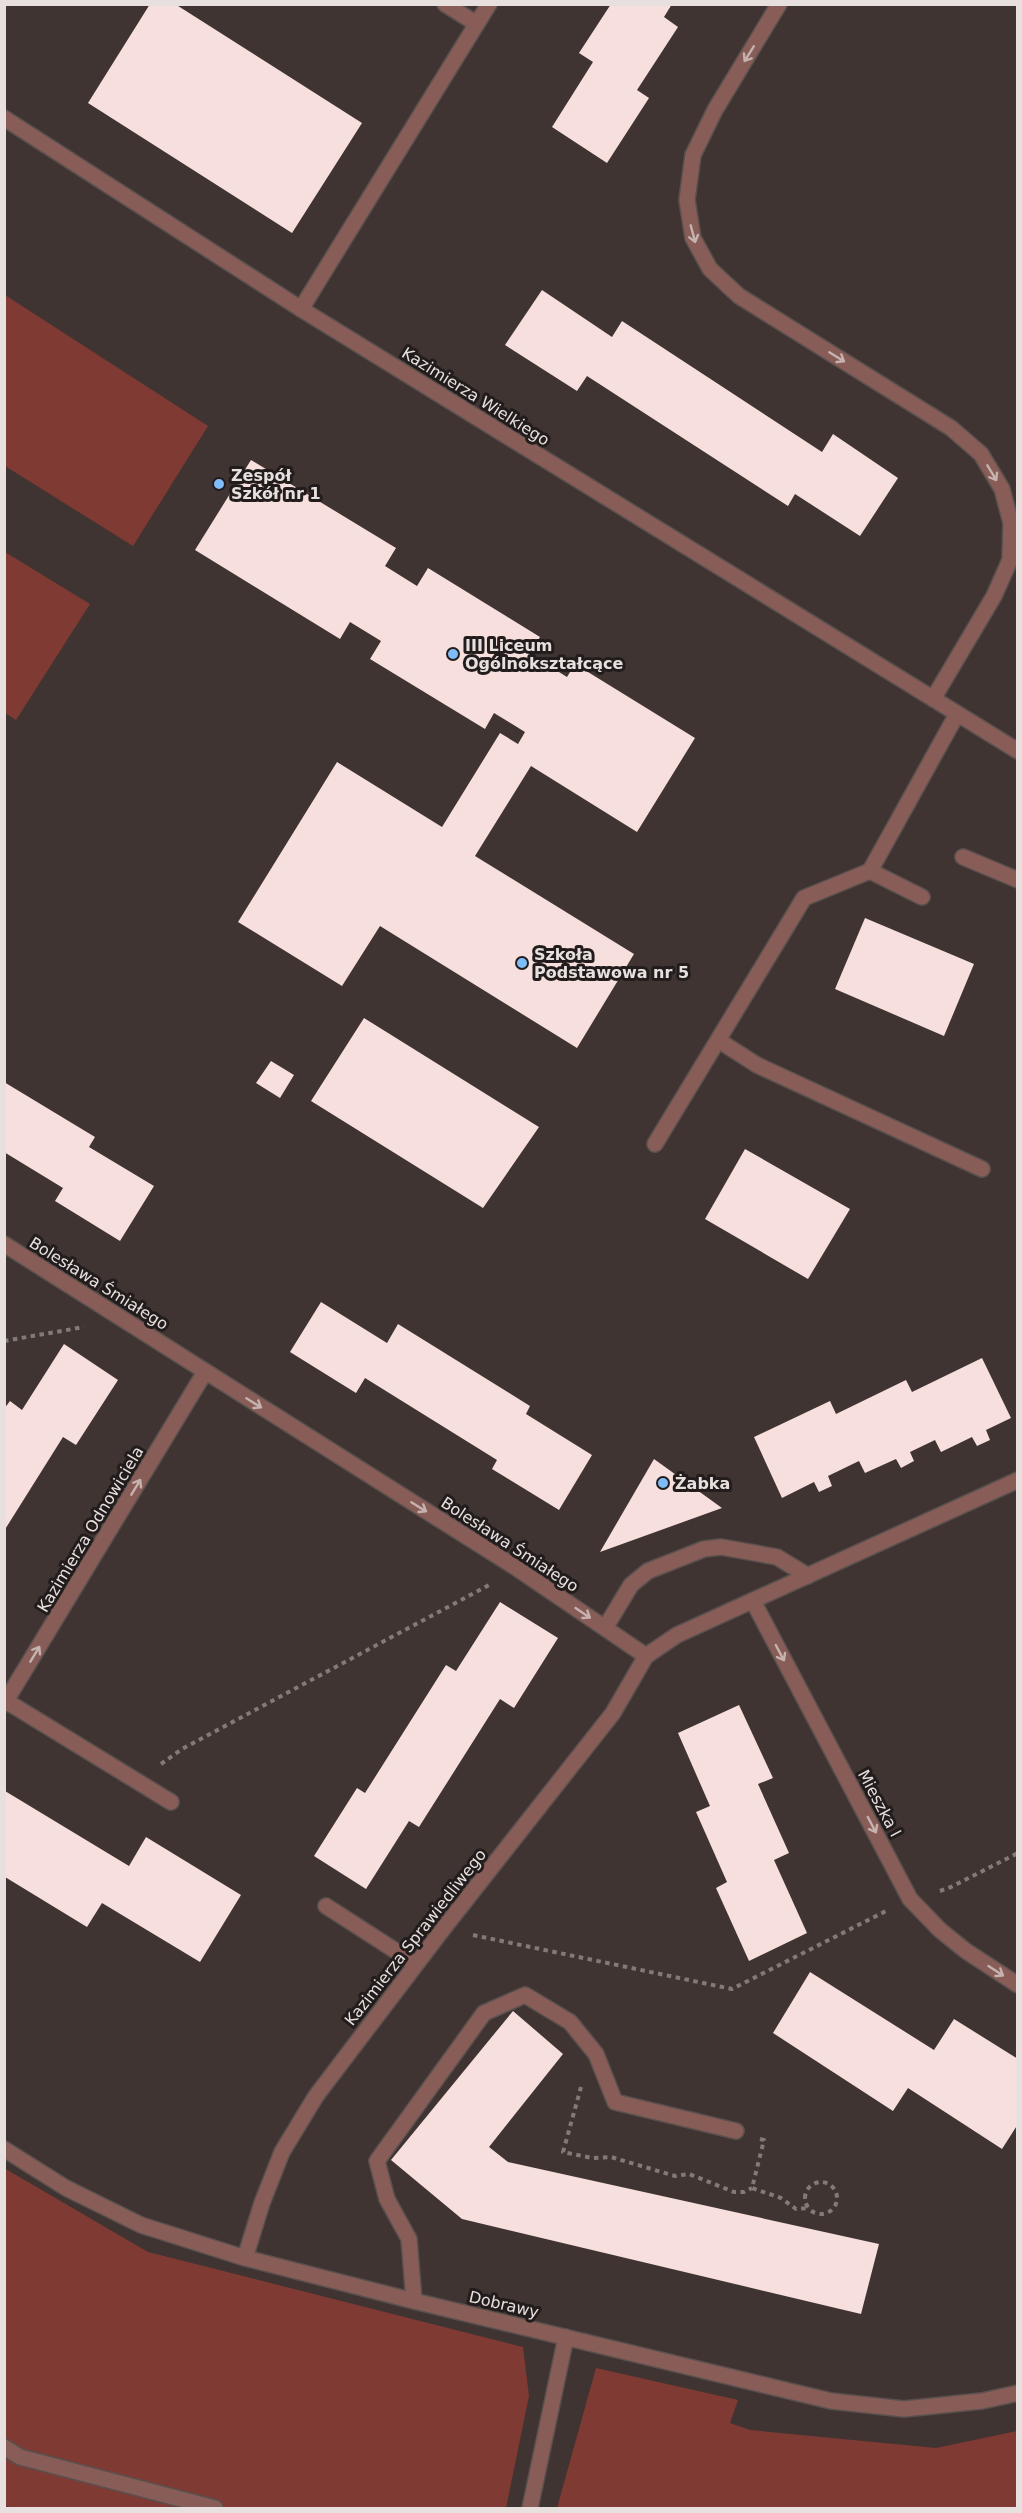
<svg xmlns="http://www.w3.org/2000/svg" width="1022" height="2513" font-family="'DejaVu Sans',sans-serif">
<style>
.green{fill:#7f3a33}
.building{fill:#f6dfdc}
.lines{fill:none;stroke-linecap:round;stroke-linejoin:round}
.lane-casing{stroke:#5a504e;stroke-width:18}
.street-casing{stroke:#5a504e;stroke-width:18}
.path{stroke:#837a78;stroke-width:4;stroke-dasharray:4.5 4.5;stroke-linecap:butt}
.lane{stroke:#885d57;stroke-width:15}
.street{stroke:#885d57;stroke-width:15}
.oneway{stroke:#c6b2af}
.poi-dot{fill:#7fbdfa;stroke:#221d1c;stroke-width:2}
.labels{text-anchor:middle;stroke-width:6;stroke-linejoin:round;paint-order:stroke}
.street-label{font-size:16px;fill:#e7e0df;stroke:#221d1c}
.poi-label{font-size:16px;font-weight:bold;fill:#e7e0df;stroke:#221d1c;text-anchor:start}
</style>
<rect width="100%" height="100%" fill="#3f3432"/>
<path class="green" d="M5,295L208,426L133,546L5,466Z
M5,552L90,604L16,720L5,713Z
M4,2168L148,2252L523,2347L529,2396L506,2508H12L5,2506Z
M596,2368L738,2400L730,2423L750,2430L936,2448L1017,2431V2508H557Z"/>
<path class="building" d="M150,4H175L362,123L292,233L88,103Z
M611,4H672L664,17L678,27L637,90L649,98L607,163L552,127L593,62L579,53Z
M542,290L612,337L622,321L822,452L833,434L898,478L860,536L795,494L788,506L587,376L577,391L505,345Z
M251,460L396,548L385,566L417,586L428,568L540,637L530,654L567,677L575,664L695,738L637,832L531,766L475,856L634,954L577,1048L380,926L342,986L238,922L337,762L442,827L500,733L518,744L525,732L494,713L485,729L370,659L381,641L350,622L340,639L195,550Z
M865,918L974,964L944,1036L835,989Z
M364,1018L539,1127L483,1208L311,1101Z
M271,1061L294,1075L280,1098L256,1083Z
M4,1082L95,1137L89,1147L154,1186L120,1241L55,1201L63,1188L4,1152Z
M745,1149L850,1209L808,1279L705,1219Z
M321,1302L387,1343L398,1324L530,1406L526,1414L592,1455L559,1510L492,1469L497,1460L365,1378L356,1393L290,1352Z
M64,1344L118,1380L76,1445L63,1437L4,1531V1409L10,1401L22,1410Z
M982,1358L1011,1418L986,1430L990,1440L977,1446L972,1437L941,1452L935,1440L910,1452L914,1461L901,1468L896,1459L865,1473L859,1461L828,1476L832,1486L819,1492L814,1482L782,1498L754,1437L830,1401L836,1414L906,1380L912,1392Z
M654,1459L722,1508L600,1552Z
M500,1602L558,1638L514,1708L500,1699L419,1827L409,1821L366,1889L314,1856L357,1788L365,1793L446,1665L456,1671Z
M739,1705L773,1778L758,1784L789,1853L774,1860L807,1933L749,1961L716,1888L727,1882L696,1812L710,1806L678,1733Z
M5,1791L129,1866L146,1837L241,1895L200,1962L102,1903L87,1927L5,1877Z
M810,1972L934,2050L954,2019L1018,2059V2124L1002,2149L908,2088L893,2111L773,2033Z
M513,2011L563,2054L489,2147L508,2162L879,2244L861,2314L462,2219L391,2160Z"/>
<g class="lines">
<g class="lane-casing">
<path id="lane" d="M445,4L477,24
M301,309L489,4
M963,857L1018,880
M922,897L870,871L957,714
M718,1040L757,1065L982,1169
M655,1144L804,898L870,871
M605,1628L631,1585L648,1571L704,1549L721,1547L777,1557L808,1576
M6,1701L171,1802
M326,1906L416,1964
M414,2301L409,2239L387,2199L377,2161L484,2013L525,1995L570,2022L596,2054L615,2102L736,2131"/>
</g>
<g class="street-casing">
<path id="street" d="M779,4L715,110L693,155L687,200L693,238L710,269L739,296L951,428L981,454L1002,489L1011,523L1010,560L994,596L933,699
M4,118L301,309L1018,751
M4,1244L518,1569L646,1656
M753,1601L910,1899L940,1930L966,1951L1018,1985
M4,1704L205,1372
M4,2149L66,2188L141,2225L245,2258L414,2301L831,2401L904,2409L982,2401L1018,2393
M245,2258L262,2203L282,2152L316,2096L443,1929L613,1713L646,1656L677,1635L1018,1480
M4,2447L20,2457L215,2508
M530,2508L566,2337"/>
</g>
<path class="path" d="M4,1341L84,1327
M161,1764L182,1749L491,1584
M940,1891L951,1887L1018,1853
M473,1935L732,1989L886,1911
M581,2087L563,2152L592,2158L611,2157L675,2176L689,2174L734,2192H744L752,2188
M760,2139L764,2140L752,2188L781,2198L796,2209L809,2208
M805 2198a16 16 0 1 1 32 0a16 16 0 1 1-32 0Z"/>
<use href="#lane" class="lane"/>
<use href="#street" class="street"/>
</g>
<defs><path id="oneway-shaft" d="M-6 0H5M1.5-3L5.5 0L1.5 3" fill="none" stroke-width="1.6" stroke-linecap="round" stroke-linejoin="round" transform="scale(1.5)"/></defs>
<g class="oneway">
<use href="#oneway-shaft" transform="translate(749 54) rotate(122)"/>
<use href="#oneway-shaft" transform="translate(693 234) rotate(75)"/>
<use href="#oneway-shaft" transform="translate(837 357) rotate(32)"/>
<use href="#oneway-shaft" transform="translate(992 473) rotate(59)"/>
<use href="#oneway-shaft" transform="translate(254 1403) rotate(32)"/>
<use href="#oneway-shaft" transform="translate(136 1487) rotate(-59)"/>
<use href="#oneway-shaft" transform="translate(419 1507) rotate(32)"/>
<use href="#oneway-shaft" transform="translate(583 1613) rotate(34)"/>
<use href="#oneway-shaft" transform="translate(780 1653) rotate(62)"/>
<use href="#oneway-shaft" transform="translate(35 1654) rotate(-59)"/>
<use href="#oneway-shaft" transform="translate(872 1825) rotate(62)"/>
<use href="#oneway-shaft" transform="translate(996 1971) rotate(33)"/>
</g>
<g class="poi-dot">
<circle cx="219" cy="484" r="6"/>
<circle cx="453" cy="654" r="6"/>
<circle cx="522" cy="963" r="6"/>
<circle cx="663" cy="1483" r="6"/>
</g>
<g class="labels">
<g class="street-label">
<text transform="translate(476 396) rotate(32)" y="6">Kazimierza Wielkiego</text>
<text transform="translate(99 1283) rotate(32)" y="6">Bolesława Śmiałego</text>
<text transform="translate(90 1529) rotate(-59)" y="6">Kazimierza Odnowiciela</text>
<text transform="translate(510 1544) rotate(33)" y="6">Bolesława Śmiałego</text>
<text transform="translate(880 1803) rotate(62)" y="6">Mieszka I</text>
<text transform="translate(415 1937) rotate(-52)" y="6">Kazimierza Sprawiedliwego</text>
<text transform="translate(504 2304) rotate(13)" y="6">Dobrawy</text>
</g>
<g class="poi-label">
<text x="231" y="481">Zespół<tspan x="231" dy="18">Szkół nr 1</tspan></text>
<text x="465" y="651">III Liceum<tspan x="465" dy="18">Ogólnokształcące</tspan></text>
<text x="534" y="960">Szkoła<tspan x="534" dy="18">Podstawowa nr 5</tspan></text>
<text x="675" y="1489">Żabka</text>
</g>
</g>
<rect width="1022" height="2513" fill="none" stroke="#e7e0df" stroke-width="12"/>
</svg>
